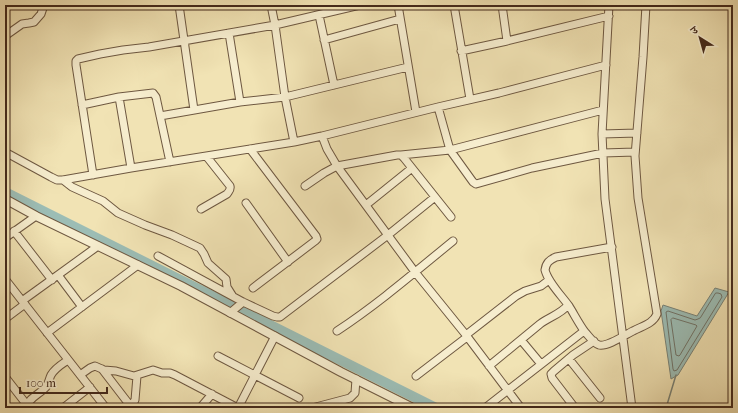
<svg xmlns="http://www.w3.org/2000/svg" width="738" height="413" font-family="'IM FELL French Canon','Noto Serif Devanagari',serif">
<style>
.water{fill:#9cbdb5;stroke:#788277}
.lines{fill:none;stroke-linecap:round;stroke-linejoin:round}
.shore{stroke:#707368;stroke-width:1}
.stream{stroke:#788277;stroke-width:1.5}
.river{stroke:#9cbdb5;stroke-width:10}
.minor-casing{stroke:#6e5841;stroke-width:9}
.tertiary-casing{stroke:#6e5841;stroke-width:10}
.minor{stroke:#f6edce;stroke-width:7}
.tertiary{stroke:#f6edce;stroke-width:8}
</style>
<rect width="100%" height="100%" fill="#f1e3b4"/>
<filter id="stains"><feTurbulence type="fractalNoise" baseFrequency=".005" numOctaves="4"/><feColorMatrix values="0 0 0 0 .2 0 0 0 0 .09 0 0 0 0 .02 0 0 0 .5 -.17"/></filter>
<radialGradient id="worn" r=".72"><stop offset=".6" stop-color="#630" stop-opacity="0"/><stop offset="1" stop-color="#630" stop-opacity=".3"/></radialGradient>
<path class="water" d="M715,288L729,292L678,375L671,379L661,311L663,305L697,316Z"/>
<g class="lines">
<path class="shore" d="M716,293H718L721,294L722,297L677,370L674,371L673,369L666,312L668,311L695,320L698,319L700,318Z
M673,318L696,325L697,326L680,355L679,356L676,355L671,320Z"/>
<path class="stream" d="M729,293L733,287
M666,408L676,375"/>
<path class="river" d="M5,192L436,408"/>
<g class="minor-casing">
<path id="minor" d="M179,5L194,110
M271,5L275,25L285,97L294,142L322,136L438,107L499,93L606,65
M398,5L416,112
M454,5L470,99
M502,5L507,41
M609,5L602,134L605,199L632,408
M319,15L334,85
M229,33L240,102
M5,36L22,24L29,23L34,22L41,14L44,5
M324,40L400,19
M461,51L507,41L609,16
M119,97L131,168
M82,105L119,97L153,93L156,97L170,162
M438,107L450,150L473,182L476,184L532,168L603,153L635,152
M160,116L240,102L285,97L408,67
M602,134L637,133
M322,136L327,149L337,166L415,272L466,335L521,408
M250,149L316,236L317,239L315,241L253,288
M5,152L51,177L57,180H63L131,168L294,142
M401,155L450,150L603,110
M93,175L76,65V61L78,59L100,54L123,50L149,47L275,25L360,5
M63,180L72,187L103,201L118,213L145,225L172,235L200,248L204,254L208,263L226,279L227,287L232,295
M305,186L324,173L337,166L397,155H401L404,158L451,217
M246,203L288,262
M366,205L412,168
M201,209L227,194C229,191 231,190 230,186L207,157
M14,231L52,280
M5,238L36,216
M612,247L556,257C549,260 546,263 545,270C548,282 561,295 569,306C574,314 579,324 585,332C589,336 593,343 599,345C607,347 625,335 633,331C642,326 653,324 657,314L638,198L635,156L643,57L646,5
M158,256L243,302L273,316L277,317H280L388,235L435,197
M58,275L82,307
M5,279L106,408
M22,301L98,246
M230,313L243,302
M5,319L25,304
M337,331C378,304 415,272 453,241
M47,333L138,265
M466,335L516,296L525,291L541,286L549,280
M521,340L541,364
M218,356L299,398
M569,359L600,398
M489,366C506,352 523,338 540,324C549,317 561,314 568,305
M102,369L132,408
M5,375L6,378L27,405
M80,375L90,368L95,366L104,370L116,371L134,376L153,370L162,373H170L175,375L238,408
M416,376L467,337
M7,406L9,408
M26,408C28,398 40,394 46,387C49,383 49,379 51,375C55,368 62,364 68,360
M63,408L90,387
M128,408L133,403L135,400L137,376
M200,408L212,394
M238,408L275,336
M312,408L350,398L355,393L356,379
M485,408L584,331
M575,408L552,378L551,374L554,371L573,355L594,341"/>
</g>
<g class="tertiary-casing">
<path id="tertiary" d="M5,199L36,216L181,286L341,372L413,408"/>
</g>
<use href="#minor" class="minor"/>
<use href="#tertiary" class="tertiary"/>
</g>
<rect width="738" height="413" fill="none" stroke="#f1e3b4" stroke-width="20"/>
<rect x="6" y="6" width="726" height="401" fill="none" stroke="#43291b" stroke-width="2"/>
<rect x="10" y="10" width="718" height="393" fill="none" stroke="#43291b"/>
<g transform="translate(700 38) rotate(323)" stroke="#f6edce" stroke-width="3" paint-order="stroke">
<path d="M0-3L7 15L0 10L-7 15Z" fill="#43291b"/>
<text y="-6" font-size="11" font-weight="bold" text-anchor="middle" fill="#43291b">उ</text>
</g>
<path d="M20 387v6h87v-6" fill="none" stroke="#43291b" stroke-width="2"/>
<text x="26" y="387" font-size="12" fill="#43291b" stroke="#f6edce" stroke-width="3" paint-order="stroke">100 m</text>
<rect width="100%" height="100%" filter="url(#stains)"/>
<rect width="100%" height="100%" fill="url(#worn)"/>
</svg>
